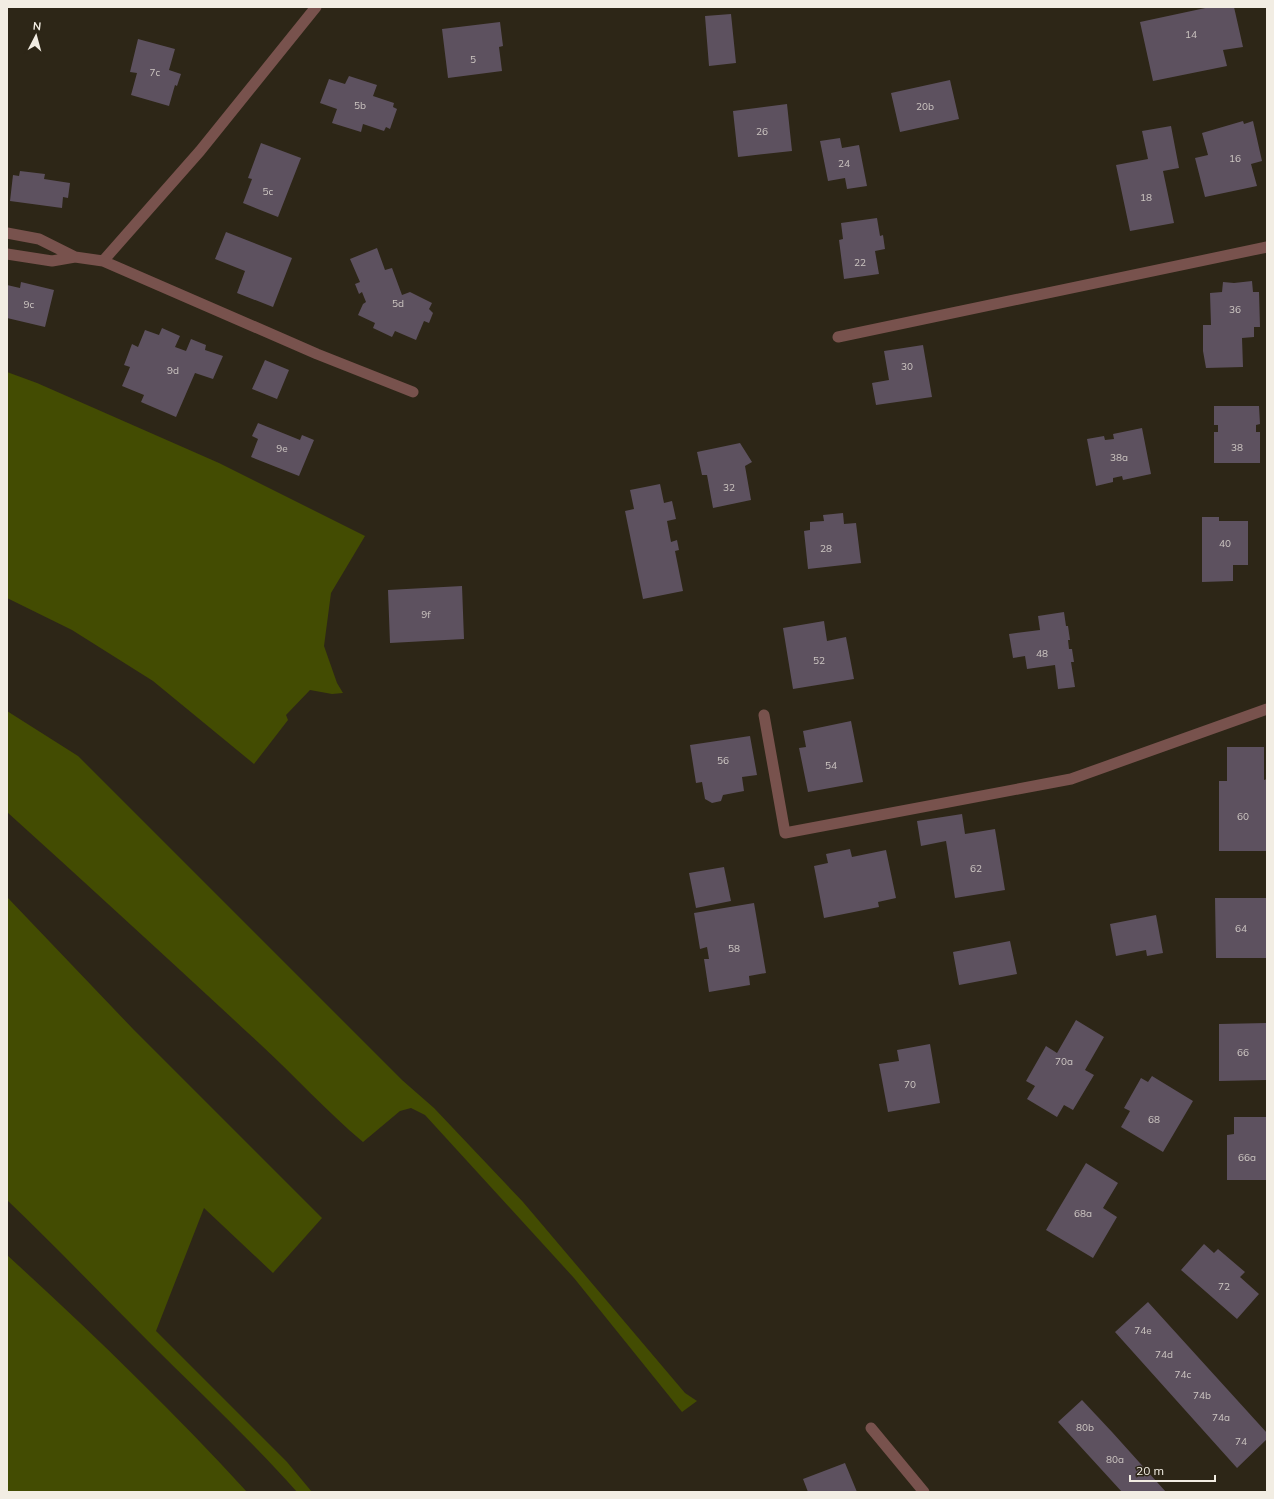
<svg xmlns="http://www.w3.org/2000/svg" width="1274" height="1499" font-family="Mulish,sans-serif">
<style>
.green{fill:#434c02}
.building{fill:#5d515f}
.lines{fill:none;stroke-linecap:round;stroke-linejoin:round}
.service{stroke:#78524d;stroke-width:11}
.labels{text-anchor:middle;stroke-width:4;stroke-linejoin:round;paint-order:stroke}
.number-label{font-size:10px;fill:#cdc6c2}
</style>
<rect width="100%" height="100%" fill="#2d2617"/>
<path class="green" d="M7,372L37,383L219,463L365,536L331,593L324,646L337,683L343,693L332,694L310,690L286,715L288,720L254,764L153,681L72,630L7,598Z
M7,711L78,756L402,1080L434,1108L523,1202L685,1393L697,1401L682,1412L574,1278L425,1115L411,1108L400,1111L363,1142C326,1111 295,1076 260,1044C176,966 92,889 7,812Z
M7,897L134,1030L322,1218L273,1273L204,1208L156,1331L287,1462L312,1492H297C250,1439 198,1391 148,1341C101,1294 55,1246 7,1200Z
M7,1255C90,1331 171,1409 247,1492H7Z"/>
<path class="building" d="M1210,7H1234L1243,47L1223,50L1227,66L1153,81L1140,22Z
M731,14L736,63L709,66L705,16Z
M500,22L503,46L499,47L502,71L448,78L442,29Z
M138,39L175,49L169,70L181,74L177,86L175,85L169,106L131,95L137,73L130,72Z
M349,76L377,85L373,96L394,103L393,107L397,109L390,129L386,127L384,131L363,124L361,132L332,123L337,109L320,103L329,79L345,84Z
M950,80L959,119L900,132L891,93Z
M787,104L792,151L738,157L733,111Z
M1243,121L1244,124L1253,121L1262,161L1251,164L1257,186L1205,197L1195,158L1208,155L1202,133Z
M1171,126L1179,168L1163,171L1174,223L1130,231L1116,165L1148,159L1142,131Z
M840,138L842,148L859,145L867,186L847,189L845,178L828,181L820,141Z
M261,143L301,158L278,217L243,203L252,179L248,178Z
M20,171L45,174L44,179L70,183L68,198L63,197L62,208L10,201L13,175L19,176Z
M877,218L880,236L883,235L885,249L875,251L879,274L844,279L839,240L843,239L841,223Z
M226,232L292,258L273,307L237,293L245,271L215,259Z
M377,248L385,270L392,268L402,295L410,292L432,303L429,309L433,313L429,323L424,321L416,340L395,331L392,337L373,328L375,323L358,315L363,304L366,302L362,292L359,294L355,284L360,282L350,259Z
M1252,281L1253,292H1259L1260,327H1254V337L1242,338L1243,367L1206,368L1203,351V325H1211L1210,293L1222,292L1223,282L1234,283Z
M21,282L54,290L45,327L7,318V285L20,288Z
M162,328L180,336L175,347L186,351L191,339L206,345L205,350L223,356L213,379L195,373L176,417L141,402L144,395L122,386L130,367L124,365L132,344L138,347L145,330L159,335Z
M923,345L932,397L876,405L872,383L889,380L884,351Z
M265,360L289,370L277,399L252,389Z
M1214,406H1259L1260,424L1256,425V432H1260V463H1214V432H1218V425H1214Z
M258,423L300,440L302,435L314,440L299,476L251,457L258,439L252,436Z
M1142,428L1151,474L1123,480L1122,476L1113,478V482L1096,486L1087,439L1104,436L1105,440L1114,439L1113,434Z
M740,443L752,462L745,466L751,500L713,508L707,475H702L697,452Z
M660,484L664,503L672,501L676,519L667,521L671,542L677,540L679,550L675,551L683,591L643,599L625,511L634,509L630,490Z
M843,513L844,524L856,523L861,563L808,569L804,531L810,530V522L824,521L823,515Z
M1202,517H1219V521H1248V565H1233V581L1202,582Z
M462,586L464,639L390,643L388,590Z
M1064,612L1066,626H1068L1070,640H1068L1069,649H1072L1074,662H1071L1075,687L1058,689L1055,665L1027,669L1025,656L1013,658L1009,634L1040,630L1038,616Z
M824,621L827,641L846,637L854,679L793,689L783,628Z
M851,721L863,782L808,792L799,748L806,747L803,731Z
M750,736L757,775L742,777L744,791L723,795L721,801L712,803L705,799L702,782L696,783L690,745Z
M1227,747H1264V780L1267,779V851H1219V781H1227Z
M962,814L965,834L995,829L1005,890L955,898L946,841L921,846L917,821Z
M850,849L852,857L886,850L896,898L878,902L879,907L824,918L814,866L828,863L826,854Z
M724,867L731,901L696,908L689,873Z
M1215,898H1267V958H1216Z
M754,903L766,973L749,976L750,985L709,992L704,959H709L707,947L700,949L694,913Z
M1156,915L1163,953L1147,956L1146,950L1116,956L1110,924Z
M1010,941L1017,974L959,985L953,952Z
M1076,1020L1104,1037L1085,1070L1094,1075L1073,1110L1064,1105L1057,1117L1027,1099L1035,1086L1026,1081L1046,1046L1057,1053Z
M1267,1023V1080L1219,1081V1024Z
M930,1044L940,1103L888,1112L879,1064L899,1061L897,1050Z
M1152,1076L1193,1101L1163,1152L1121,1127L1130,1111L1124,1108L1141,1078L1148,1082Z
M1234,1117H1267V1180H1227V1135L1234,1134Z
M1086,1163L1118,1183L1103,1208L1117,1217L1093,1258L1046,1230Z
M1204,1244L1214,1253L1218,1249L1245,1272L1240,1277L1259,1294L1237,1319L1181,1270Z
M1148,1302L1267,1433V1439L1237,1468L1115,1332Z
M1082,1400L1112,1432L1166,1492H1122L1058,1422Z
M845,1463L857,1492H808L803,1479Z"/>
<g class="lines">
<path class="service" d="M7,233L39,239L75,257
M7,254L52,261L75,257L103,261L317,354L413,392
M103,261L200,151L316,7
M838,337L1267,247
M764,715L785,833L1071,779L1267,709
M871,1428L924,1492"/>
</g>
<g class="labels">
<g class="number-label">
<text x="1191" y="38">14</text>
<text x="473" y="63">5</text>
<text x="155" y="76">7c</text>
<text x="360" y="109">5b</text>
<text x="925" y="110">20b</text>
<text x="762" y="135">26</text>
<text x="1235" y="162">16</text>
<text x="844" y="167">24</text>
<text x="268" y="195">5c</text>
<text x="1146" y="201">18</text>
<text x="860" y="266">22</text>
<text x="398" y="307">5d</text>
<text x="29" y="308">9c</text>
<text x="1235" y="313">36</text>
<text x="907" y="370">30</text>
<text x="173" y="374">9d</text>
<text x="1237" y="451">38</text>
<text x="282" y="452">9e</text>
<text x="1119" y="461">38a</text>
<text x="729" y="491">32</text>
<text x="1225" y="547">40</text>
<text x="826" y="552">28</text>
<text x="426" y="618">9f</text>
<text x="1042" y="657">48</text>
<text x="819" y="664">52</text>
<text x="723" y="764">56</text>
<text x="831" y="769">54</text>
<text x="1243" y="820">60</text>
<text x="976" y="872">62</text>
<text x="1241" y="932">64</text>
<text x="734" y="952">58</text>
<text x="1243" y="1056">66</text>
<text x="1064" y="1065">70a</text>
<text x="910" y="1088">70</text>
<text x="1154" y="1123">68</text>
<text x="1247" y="1161">66a</text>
<text x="1083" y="1217">68a</text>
<text x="1224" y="1290">72</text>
<text x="1143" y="1334">74e</text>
<text x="1164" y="1358">74d</text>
<text x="1183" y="1378">74c</text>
<text x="1202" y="1399">74b</text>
<text x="1221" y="1421">74a</text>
<text x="1085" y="1431">80b</text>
<text x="1241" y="1445">74</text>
<text x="1115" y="1463">80a</text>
</g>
</g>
<rect width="1274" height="1499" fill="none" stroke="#f2ede3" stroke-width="16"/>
<g transform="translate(36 36) rotate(6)" stroke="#2d2617" stroke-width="3" paint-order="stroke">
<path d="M0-3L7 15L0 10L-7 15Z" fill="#f2ede3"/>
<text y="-6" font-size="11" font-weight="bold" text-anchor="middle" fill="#f2ede3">N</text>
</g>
<path d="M1130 1475v6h85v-6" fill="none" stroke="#f2ede3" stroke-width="2"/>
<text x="1136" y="1475" font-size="12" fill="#f2ede3" stroke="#2d2617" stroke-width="3" paint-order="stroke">20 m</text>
</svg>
